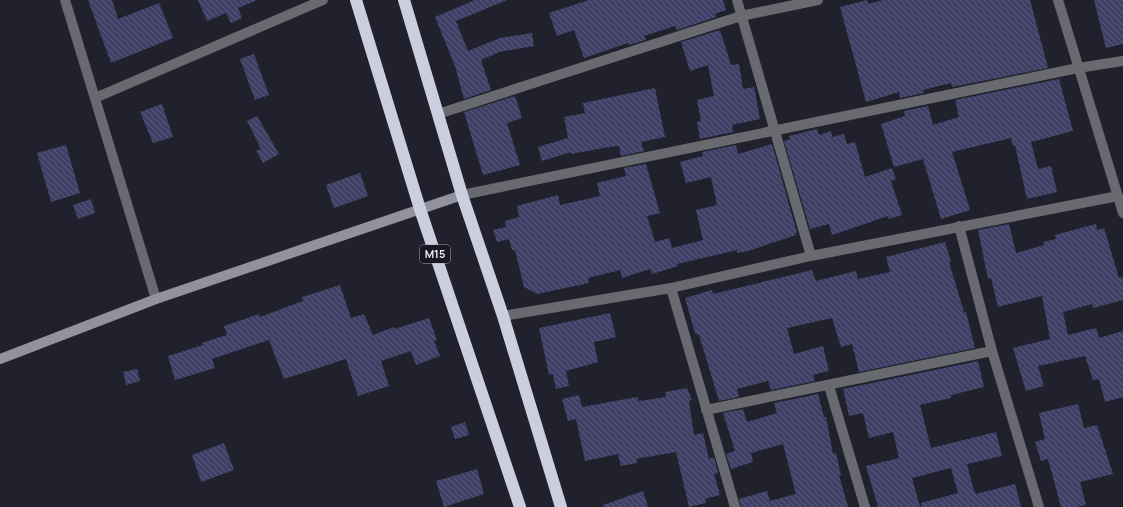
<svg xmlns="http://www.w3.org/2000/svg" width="1123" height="507" font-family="Manrope,sans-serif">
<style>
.building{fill:url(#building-back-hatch)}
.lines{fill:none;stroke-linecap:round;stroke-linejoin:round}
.street{stroke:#696970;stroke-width:10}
.secondary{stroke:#91929d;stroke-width:10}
.highway{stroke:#cccedf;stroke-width:12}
.labels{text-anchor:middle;stroke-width:4;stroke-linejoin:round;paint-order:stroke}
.shield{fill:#171824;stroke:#aaabb5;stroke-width:1}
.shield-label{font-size:11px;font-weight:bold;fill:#e9eaf3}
</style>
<defs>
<pattern id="building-back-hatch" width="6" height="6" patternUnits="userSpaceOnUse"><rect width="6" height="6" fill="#3f4065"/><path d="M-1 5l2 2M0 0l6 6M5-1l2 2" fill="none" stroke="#5b5c7c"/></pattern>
</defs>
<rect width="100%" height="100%" fill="#21212e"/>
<path class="building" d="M88,0H112L118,19L159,3L173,38L111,63Z
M198,0H257L238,8L242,18L231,23L226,13L207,21Z
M475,0H507L456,21L468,51L500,38L532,33L534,46L499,52L481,60L491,90L464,99L455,66L435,17Z
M589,0H723L726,10L715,14L716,17L677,30L675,26L644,36L646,40L629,45L628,43L584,58L574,30L557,36L549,13Z
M867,0L868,4L883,0H1030L1048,68L952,87L951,83L923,90L924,93L900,98L899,92L866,102L840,7Z
M1094,0H1123V44L1106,48Z
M720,30L731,65L739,64L743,89L754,87L760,119L732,125L733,132L700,139L697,122L701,121L697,100L714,96L708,65L690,71L681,42Z
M254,54L269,95L255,100L240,59Z
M1059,79L1073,131L1031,142L1038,169L1051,166L1057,192L1027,199L1015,145L1013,146L1011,138L952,152L970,210L941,219L923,159L894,167L881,124L905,116L904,111L928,106L933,125L959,117L955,100Z
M655,88L665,137L641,142L644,151L621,156L619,146L609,147L571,154V152L542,161L538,147L568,138L564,117L585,113L583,103Z
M515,96L522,118L507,123L520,165L483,175L464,112Z
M162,104L173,137L153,143L140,112Z
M257,116L279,154L263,163L256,151L261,149L247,121Z
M817,129L819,135L831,131L832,137L844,134L847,144L855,142L865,177L892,168L896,179L891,181L902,215L889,219L888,216L832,235L829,224L810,229L784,141L790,139L789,136Z
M772,144L797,233H795L796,235L748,251L737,253V250L677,264L678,266L652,274L650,269L622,278L620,270L588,278L589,283L537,294L524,287L515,250H512L509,239L497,242L493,230L506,227L505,221L519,217L517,206L558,195L560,205L600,196L597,183L626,176L624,168L646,164L660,213L647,216L655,242L669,238L672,248L703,240L696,210L717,205L711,177L686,183L680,162L703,156L702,152L736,145L738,154Z
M66,145L80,193L51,202L37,153Z
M360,173L368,196L334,208L326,185Z
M91,199L95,213L78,219L73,205Z
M1009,224L1016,253L1044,245L1043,242L1056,239L1055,235L1096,224L1097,230L1104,228L1119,278L1123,277V300L1093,308L1092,304L1063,312L1068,335L1096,328L1099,338L1123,331V397L1105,402L1099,379L1093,380L1085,356L1038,366L1044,386L1026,391L1013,348L1050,339L1042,296L998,307L991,278L988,279L978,230Z
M945,242L951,262H949L964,312H966L975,348L859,372L852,344L841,347L832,318L787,328L794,354L823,346L829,371L813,375L815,381L771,390L768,381L737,389L739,397L719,401L699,335L695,333L685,298L712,290L713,294L812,270L816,281L856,271L858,279L890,272L886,257Z
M340,285L351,318L364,314L373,335L394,327L395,329L429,318L437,340L434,341L440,356L416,365L411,351L381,361L389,386L358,396L346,359L284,379L269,340L212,359L215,368L175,380L168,356L203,345L202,343L227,335L224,326L259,314L260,317L303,301L302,297Z
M610,313L616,337L594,342L598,362L566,371L569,386L556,389L553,374L549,375L539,328Z
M978,361L984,387L951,395V398L920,405L931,448L996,432L1002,456L967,464L974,491L976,494L1015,484L1021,507H921V503L958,493L951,468L912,478L920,507H878L866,466L899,458L893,432L869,438L863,413L849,416L843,389Z
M137,369L140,381L126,385L123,372Z
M687,388L692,400L689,401L694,435L703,433L709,459L714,457L718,473L714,474L720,495L705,499L706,503L689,507L676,452L636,459L637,463L621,466L618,454L585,461L576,419L568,421L562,399L579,395L582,407L637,397L639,401L666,397L665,392Z
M818,394L824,417H826L833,454L836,453L841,475H839L848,507H741L739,499L767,491L770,501L796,494L783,444L751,453L753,462L731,469L726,454L735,451L723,413L743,409L747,422L777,413L774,403Z
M1078,404L1084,428L1097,425L1113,474L1080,482L1086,505L1076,507H1061L1048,459L1041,461L1035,442L1045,439L1039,413Z
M465,422L469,435L455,439L451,427Z
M224,443L234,470L201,482L192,455Z
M477,469L484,494L444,507L436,481Z
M643,491L648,507H603V505Z"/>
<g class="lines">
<path class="street" d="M65,0L156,299
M737,0L811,256
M1058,0L1123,213
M95,98L323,0
M438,114L741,16L818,0
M462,195L1078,68L1123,61
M959,226L992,351L1039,507
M671,288L735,507
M503,316L671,288L811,256L1118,196
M829,386L865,507
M706,410L992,351"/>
<path class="secondary" d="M0,359L156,299L462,195"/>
<path class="highway" d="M356,0L420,209L520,507
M404,0L462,195L503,316L561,507"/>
</g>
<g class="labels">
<rect class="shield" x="420" y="245" width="30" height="18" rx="3"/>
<g class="shield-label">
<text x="435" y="258">M15</text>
</g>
</g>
</svg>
